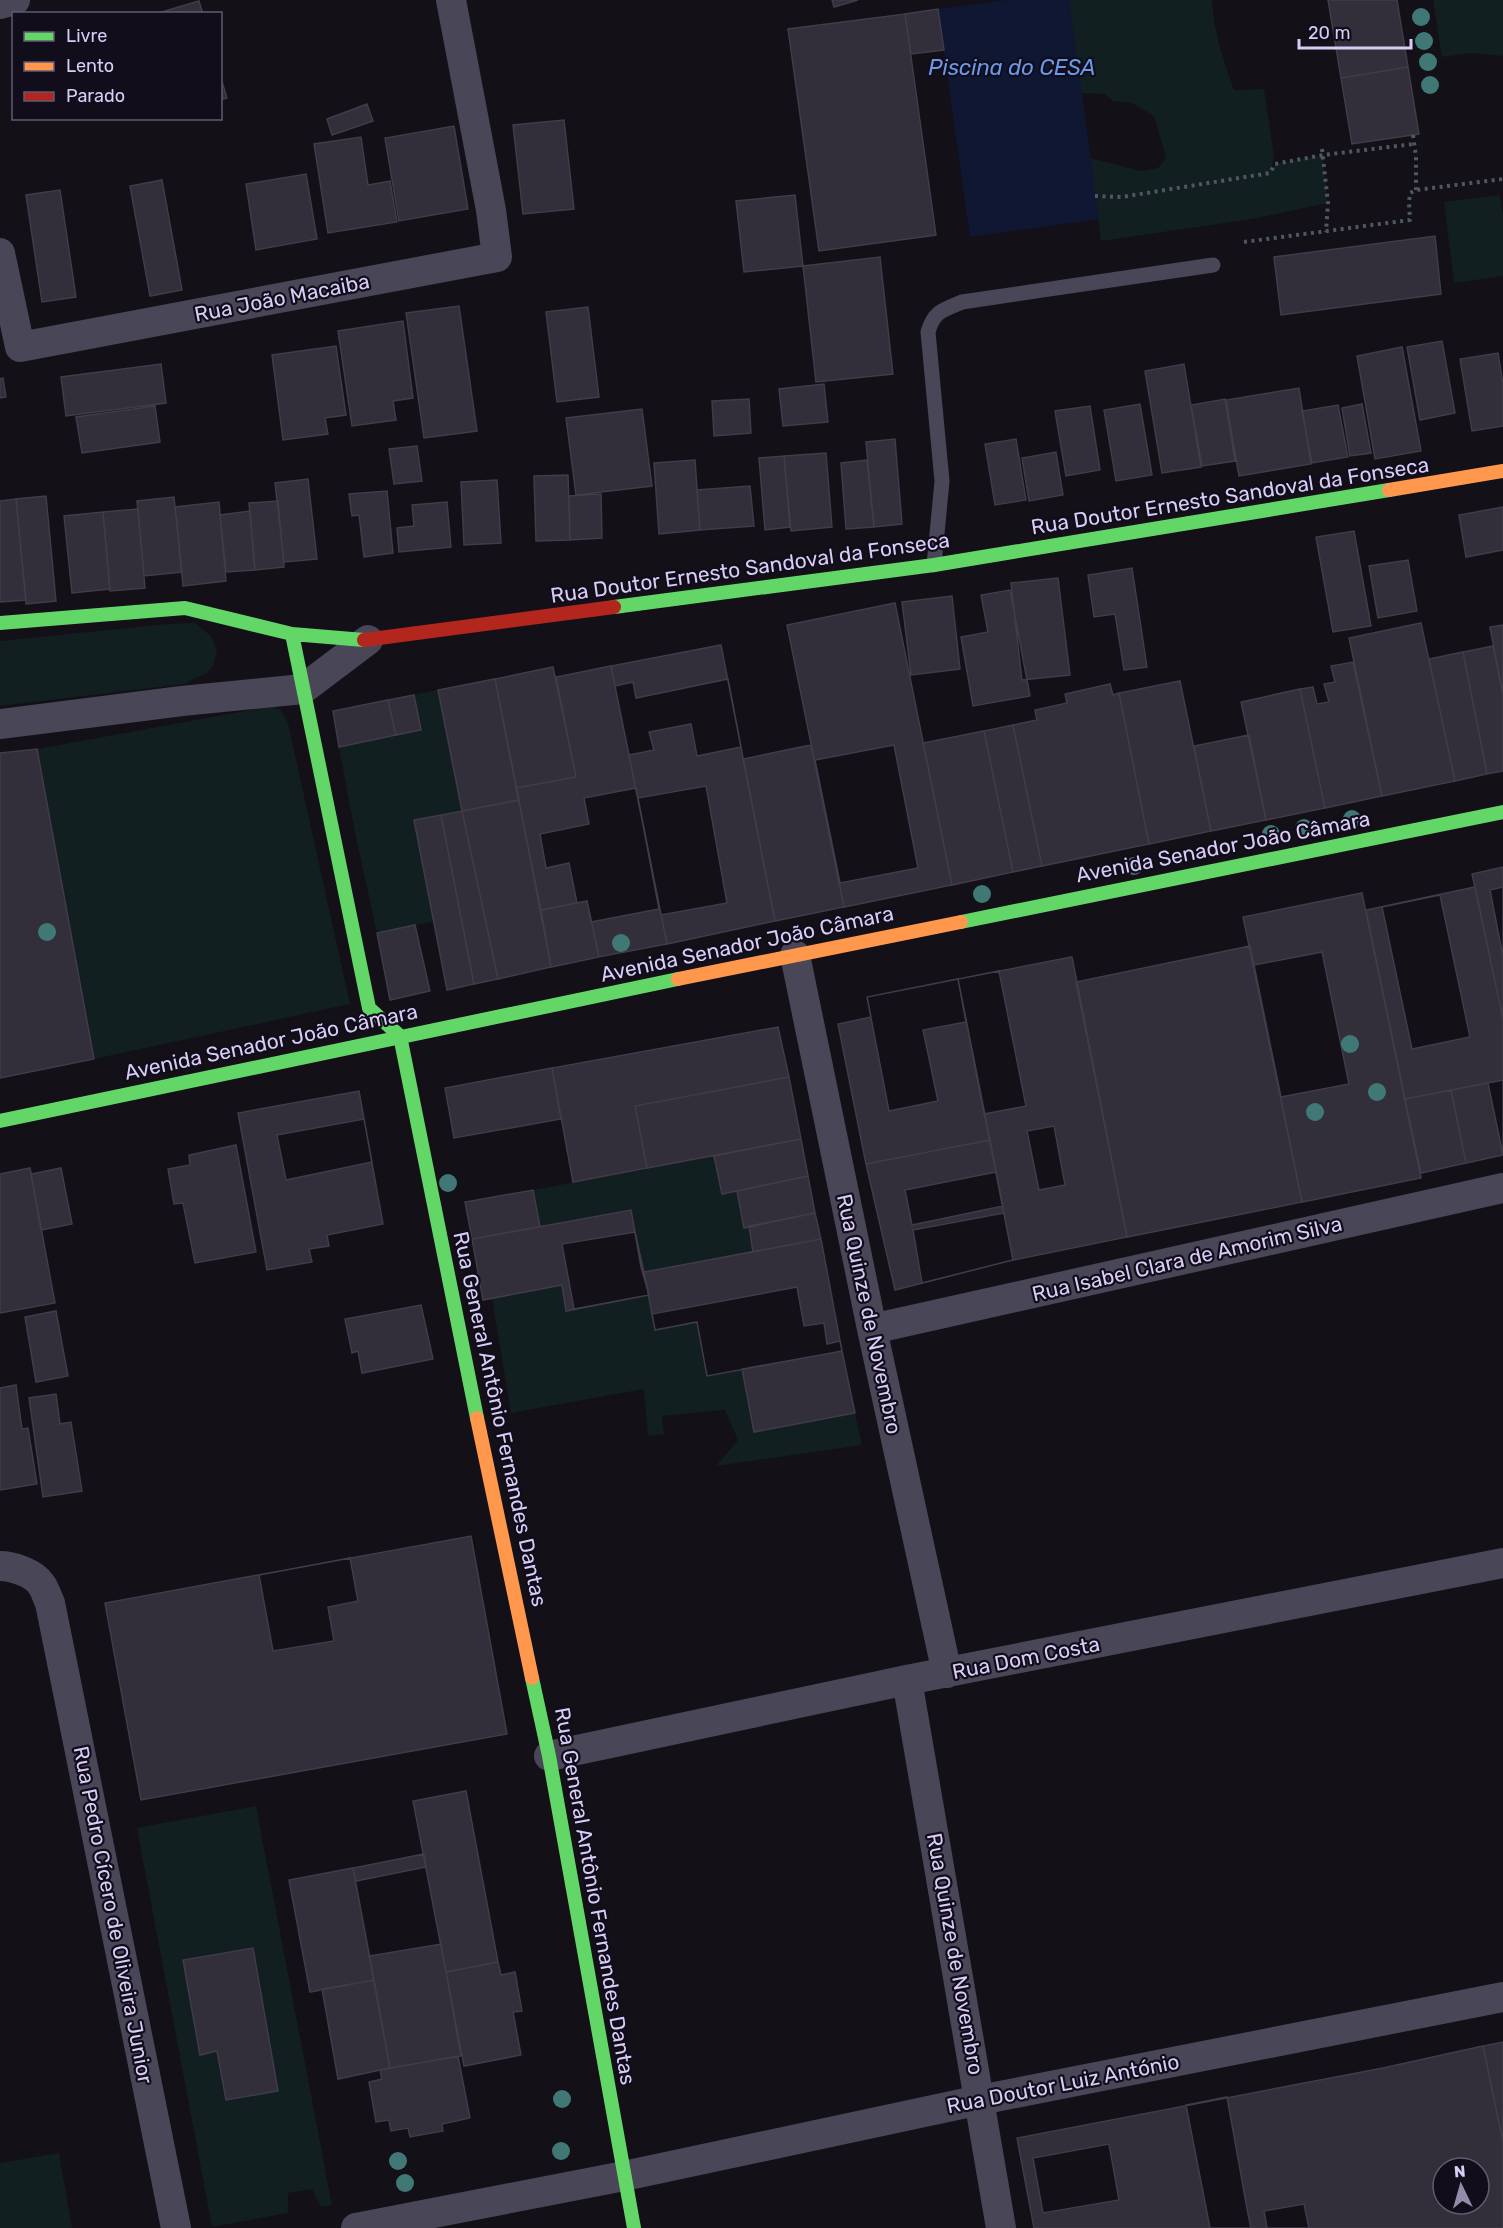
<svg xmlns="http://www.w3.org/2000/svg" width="1503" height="2228" font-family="Rubik,sans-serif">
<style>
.green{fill:#111f21;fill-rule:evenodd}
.water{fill:#101733}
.building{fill:#322e3a;stroke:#413b4a;stroke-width:1.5;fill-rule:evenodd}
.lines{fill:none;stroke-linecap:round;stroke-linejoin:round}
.path{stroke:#4e5762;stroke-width:4;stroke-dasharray:3 4.5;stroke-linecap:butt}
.lane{stroke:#494657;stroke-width:15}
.street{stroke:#494657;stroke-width:30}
.fast{stroke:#63d668;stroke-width:14}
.slow{stroke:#ff974d;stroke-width:14}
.jam{stroke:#b3261e;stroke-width:14}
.tree{fill:#407876}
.labels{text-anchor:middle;stroke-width:4.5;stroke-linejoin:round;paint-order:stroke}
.street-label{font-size:21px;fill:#d9cdf8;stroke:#120d1a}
.water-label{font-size:22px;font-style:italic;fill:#6999ea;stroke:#120d1a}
</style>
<rect width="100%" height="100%" fill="#131017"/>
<path class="green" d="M1069,0H1212C1214,32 1223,60 1234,90L1264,89L1274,156L1271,170L1275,164L1323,155L1328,203L1252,219L1101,241L1090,158L1141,171L1158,168L1166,158L1154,116L1132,103L1113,101L1105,94L1081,93Z
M1433,0H1503V56L1471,53L1442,57Z
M1500,195L1503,216V276L1454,283L1444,202Z
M195,623L211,636L217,650L213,666L207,673L184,684L0,706V641L167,624Z
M438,690L462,811L414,821L435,921L377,933L355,833L339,747L395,735L388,700Z
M272,706L281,710L288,723L350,1004L94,1059L37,749Z
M714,1156L722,1193L737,1191L744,1227L749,1226L753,1252L644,1272L641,1267L631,1211L540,1227L533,1190Z
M562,1285L567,1311L649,1295L655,1330L697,1322L707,1376L742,1369L754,1432L855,1413L862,1445L716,1466L738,1440L725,1410L662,1416L664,1434L648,1436L644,1389L511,1413L492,1298Z
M256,1806L332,2205L321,2207L312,2189L288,2193V2213L212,2227L137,1828ZM253,1948L278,2091L226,2100L217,2051L200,2054L183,1960Z
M59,2153L72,2228H0V2163Z"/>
<path class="water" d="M1006,0H1069L1099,219L970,237L938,9Z"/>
<path class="building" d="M832,0H858L834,7Z
M1328,0H1397L1408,67L1341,78Z
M199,1L203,14H155Z
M938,9L944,50L911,54L905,14Z
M905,14L936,235L819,251L788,29Z
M1408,67L1419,134L1352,144L1341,78Z
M220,75L227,98L220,100Z
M367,104L373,121L332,135L327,119Z
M564,120L574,209L523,214L513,125Z
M454,126L468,209L399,221L385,138Z
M361,137L368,185L390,181L397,222L328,233L314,144Z
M306,174L317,239L256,250L246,184Z
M162,180L182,290L150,296L130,186Z
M60,190L76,297L42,302L26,195Z
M795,195L803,266L744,272L736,201Z
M1435,236L1441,294L1281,315L1274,257Z
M880,257L893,374L816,382L803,266Z
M459,306L477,431L424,438L406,313Z
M588,307L599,397L557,402L546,312Z
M403,321L413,398L393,401L396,420L352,426L338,331Z
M1442,341L1455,413L1420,420L1407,347Z
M336,346L346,415L325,418L328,434L283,440L272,355Z
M1402,347L1421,451L1375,459L1357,356Z
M1498,353L1503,384V426L1472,431L1460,359Z
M161,364L166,403L66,416L61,377Z
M1184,364L1201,467L1162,473L1145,371Z
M3,378L6,397L0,398V379Z
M824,384L828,422L783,426L779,389Z
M1299,388L1311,464L1239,476L1226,400Z
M749,399L751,433L714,436L712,401Z
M1225,399L1235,461L1202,466L1191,405Z
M1140,404L1152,475L1116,481L1104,410Z
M1362,404L1371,453L1350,456L1342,408Z
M1338,405L1348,457L1312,463L1302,411Z
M155,406L160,442L82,453L76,417Z
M1090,406L1100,470L1066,476L1055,411Z
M642,409L652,486L576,495L566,418Z
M895,439L902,524L874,527L866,442Z
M1016,439L1026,500L995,505L985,444Z
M417,446L422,481L394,484L389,449Z
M1056,452L1063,495L1029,501L1022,458Z
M826,453L832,527L791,531L784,456Z
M784,456L790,527L765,530L759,458Z
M695,460L700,530L659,534L654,463Z
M867,460L874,527L846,529L841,463Z
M568,475L570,540L536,541L534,476Z
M308,479L317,559L284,562L275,483Z
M497,480L501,543L464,545L461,482Z
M750,486L754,526L700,530L697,490Z
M387,491L393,553L364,557L359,515L352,516L349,494Z
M601,494L602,538L570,540L569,496Z
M46,496L56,601L26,604L16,499Z
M174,497L182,572L144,576L137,501Z
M16,499L26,600L0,602V501Z
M278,501L284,567L255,570L249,503Z
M219,502L226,581L183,586L175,507Z
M447,502L451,547L399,552L397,528L414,526L412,505Z
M1503,507V550L1466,557L1459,515Z
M138,509L145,588L110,591L103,512Z
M250,511L255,570L226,572L220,515Z
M103,512L110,589L72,593L64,516Z
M1354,531L1371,626L1333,632L1316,537Z
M1408,560L1417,611L1378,618L1369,566Z
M1132,568L1147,667L1124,670L1115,614L1094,617L1088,575Z
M1058,578L1070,675L1022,680L1011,583Z
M1010,590L1030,696L973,706L961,637L988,632L981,595Z
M952,596L960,669L911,675L902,602Z
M895,603L952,885L844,907L787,625Z
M1421,623L1455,781L1382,796L1349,638Z
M1503,625V695L1490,627Z
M721,645L775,921L667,944L611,666Z
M1493,646L1503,695V771L1487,774L1463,652Z
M1463,652L1487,774L1455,781L1429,659Z
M1353,662L1382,796L1325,808L1300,689L1313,687L1317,704L1329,702L1324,684L1335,682L1331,666Z
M611,666L667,944L599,957L587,901L541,910L516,788L576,777L556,677Z
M553,667L576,777L516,788L495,679Z
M495,679L519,800L462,811L438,690Z
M728,679L741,747L697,756L691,724L649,732L654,750L629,755L615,686L633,682L636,698Z
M1180,681L1211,831L1149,844L1119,693Z
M1110,684L1113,695L1119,693L1149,844L1042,866L1013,725L1037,720L1035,710L1067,703L1065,694Z
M1300,689L1325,808L1266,820L1241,702Z
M414,695L421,730L396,735L388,700Z
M388,700L396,735L339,747L333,711Z
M1013,725L1042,866L1013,872L984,731Z
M984,731L1013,872L952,885L923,743Z
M1249,735L1266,820L1211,831L1194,746Z
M811,745L844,907L775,921L743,759Z
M894,745L918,868L840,883L815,760Z
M37,749L94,1059L0,1078V753Z
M706,786L727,903L661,915L638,798Z
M636,788L659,909L591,922L587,901L577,903L569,863L546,868L540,834L589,824L584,798Z
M519,800L551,967L498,979L462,811Z
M462,811L498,979L474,984L441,815Z
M441,815L474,984L447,990L414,820Z
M1503,867V1019L1472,874Z
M1475,887L1503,1019V1080L1405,1099L1366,910Z
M1503,887V957L1490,890Z
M1362,893L1421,1178L1302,1202L1243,917Z
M1440,895L1470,1037L1412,1049L1382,907Z
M587,901L599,957L551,967L541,910Z
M415,925L430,991L390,1000L377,933Z
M1250,946L1302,1202L1127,1237L1076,982Z
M1322,952L1349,1084L1281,1097L1254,965Z
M1072,957L1127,1237L1013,1260L958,979Z
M999,971L1026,1106L984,1114L958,979Z
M958,979L990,1140L866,1164L838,1024L871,1017L867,997Z
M958,979L966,1022L923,1030L938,1101L889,1111L867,997Z
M778,1027L789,1077L635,1106L647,1168L573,1182L552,1068Z
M552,1068L561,1119L454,1138L445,1088Z
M789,1077L801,1139L647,1168L635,1106Z
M1503,1080V1155L1466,1163L1451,1090Z
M1503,1080V1155L1488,1083Z
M1451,1090L1466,1163L1421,1173L1405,1099Z
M359,1091L383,1224L327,1235L329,1246L309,1249L312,1262L267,1270L238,1113Z
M364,1119L372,1162L286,1180L277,1135Z
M1054,1126L1065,1185L1039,1190L1027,1131Z
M801,1139L808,1176L722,1194L714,1156Z
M990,1140L1013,1260L895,1290L866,1164Z
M236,1145L256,1252L195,1263L183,1203L174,1204L168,1169L190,1165L189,1155Z
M30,1168L55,1303L0,1313V1174Z
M61,1168L72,1224L41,1230L31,1174Z
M996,1172L1003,1206L912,1225L905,1190Z
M808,1176L815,1213L744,1228L737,1191Z
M533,1190L540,1227L472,1239L465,1202Z
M631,1210L641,1267L649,1295L566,1311L562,1285L483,1300L472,1239Z
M815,1213L821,1239L753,1252L749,1226Z
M1004,1213L1013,1260L922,1283L913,1230Z
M635,1232L649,1295L574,1309L562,1244Z
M821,1239L842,1351L707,1376L697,1322L655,1330L644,1272Z
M797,1287L804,1326L824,1323L827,1344L840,1341L842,1351L707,1376L697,1322L655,1330L652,1314Z
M421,1305L433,1359L362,1373L358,1351L352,1353L345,1319Z
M56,1311L68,1376L36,1382L25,1317Z
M842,1351L855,1413L754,1432L742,1369Z
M16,1385L22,1429L28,1428L37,1484L0,1490V1388Z
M56,1394L60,1424L71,1422L82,1491L43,1497L29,1398Z
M471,1536L507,1734L141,1800L105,1603Z
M350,1558L358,1601L328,1607L334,1641L273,1651L259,1575Z
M466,1791L498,1962L446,1972L413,1801Z
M424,1854L426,1867L356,1881L353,1868Z
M353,1868L374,1980L310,1992L289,1880Z
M441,1944L461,2056L390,2068L369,1956Z
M253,1948L278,2091L226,2100L217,2051L200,2055L183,1960Z
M498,1962L501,1975L515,1972L522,2011L513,2012L521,2055L464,2066L446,1972Z
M374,1980L390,2068L338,2079L322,1989Z
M1503,2042V2142L1483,2046Z
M1483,2046L1503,2142V2228H1034L1017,2138L1383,2068ZM1443,2168H1479V2204H1443Z
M458,2056L470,2118L442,2124L443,2131L410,2137L408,2128L391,2131L389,2120L376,2122L369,2082L382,2079L380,2070Z
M1227,2097L1248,2214L1251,2228H1210L1186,2105Z
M1109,2144L1119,2200L1043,2213L1033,2158Z
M1304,2204L1309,2228H1267L1264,2211Z"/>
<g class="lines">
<path class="path" d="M1413,135L1416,157V190
M1322,149L1328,203L1326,232
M1095,196L1122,197L1270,173L1275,164L1323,155L1414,144
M1244,242L1410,220L1409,203L1410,193L1416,190L1503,179"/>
<path class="lane" d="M934,565L942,481L928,332C934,311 943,310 962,302L1213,265"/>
<path class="street" d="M0,4L15,0
M0,253L20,347L497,257L491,210L451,0
M0,724L182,701L303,689L368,640
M795,955L872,1329L947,1673
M872,1329L1503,1188
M0,1566C12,1566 34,1573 41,1584C45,1589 47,1597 50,1603L176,2228
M907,1680L1001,2228
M549,1756L907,1680L1503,1563
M356,2228L624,2176L980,2100L1503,1997"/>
<path class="fast" d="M614,607L934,565L1389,490
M0,623L185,608L292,634L364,640
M292,634L369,1008L400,1036L477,1418
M961,922L1503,812
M0,1121L678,979
M532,1678L549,1756L634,2228"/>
<path class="slow" d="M1389,490L1503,471
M678,979L961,922
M477,1418L532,1678"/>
<path class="jam" d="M364,640L614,607"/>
</g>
<g class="tree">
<circle cx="1421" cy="17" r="9"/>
<circle cx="1424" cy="41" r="9"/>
<circle cx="1428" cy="62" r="9"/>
<circle cx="1430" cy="85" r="9"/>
<circle cx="1352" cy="819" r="9"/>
<circle cx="1304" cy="828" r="9"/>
<circle cx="1271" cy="834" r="9"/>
<circle cx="1134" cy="866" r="9"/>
<circle cx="982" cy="894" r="9"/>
<circle cx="47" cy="932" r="9"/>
<circle cx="621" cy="943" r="9"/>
<circle cx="1350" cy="1044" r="9"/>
<circle cx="1377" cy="1092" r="9"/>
<circle cx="1315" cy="1112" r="9"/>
<circle cx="448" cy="1183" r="9"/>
<circle cx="562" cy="2099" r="9"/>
<circle cx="561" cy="2151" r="9"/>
<circle cx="398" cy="2161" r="9"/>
<circle cx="405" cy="2183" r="9"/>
</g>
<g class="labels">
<g class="street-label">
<text transform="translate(282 298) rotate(-11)" y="7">Rua João Macaiba</text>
<text transform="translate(1230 496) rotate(-9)" y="7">Rua Doutor Ernesto Sandoval da Fonseca</text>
<text transform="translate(750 568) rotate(-8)" y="7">Rua Doutor Ernesto Sandoval da Fonseca</text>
<text transform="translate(1223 847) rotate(-11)" y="7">Avenida Senador João Câmara</text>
<text transform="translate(747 944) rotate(-12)" y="7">Avenida Senador João Câmara</text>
<text transform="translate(271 1042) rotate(-12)" y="7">Avenida Senador João Câmara</text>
<text transform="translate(1187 1259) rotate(-13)" y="7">Rua Isabel Clara de Amorim Silva</text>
<text transform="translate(869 1314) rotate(78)" y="7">Rua Quinze de Novembro</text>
<text transform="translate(500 1419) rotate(78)" y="7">Rua General Antônio Fernandes Dantas</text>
<text transform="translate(1026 1658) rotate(-11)" y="7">Rua Dom Costa</text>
<text transform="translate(595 1896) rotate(80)" y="7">Rua General Antônio Fernandes Dantas</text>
<text transform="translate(113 1915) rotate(79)" y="7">Rua Pedro Cícero de Oliveira Junior</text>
<text transform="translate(955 1954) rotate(80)" y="7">Rua Quinze de Novembro</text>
<text transform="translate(1063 2084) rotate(-11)" y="7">Rua Doutor Luiz António</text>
</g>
<g class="water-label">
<text x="1012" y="75">Piscina do CESA</text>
</g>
</g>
<rect x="12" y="12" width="210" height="108" fill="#120d1a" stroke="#625a73" stroke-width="1.5"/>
<rect x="24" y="32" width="30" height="9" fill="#63d668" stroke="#625a73" stroke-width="1.5"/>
<text x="66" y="42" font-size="18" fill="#d9cdf8">Livre</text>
<rect x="24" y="62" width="30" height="9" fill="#ff974d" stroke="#625a73" stroke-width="1.5"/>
<text x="66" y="72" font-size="18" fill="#d9cdf8">Lento</text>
<rect x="24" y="92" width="30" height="9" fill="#b3261e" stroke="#625a73" stroke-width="1.5"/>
<text x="66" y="102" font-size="18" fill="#d9cdf8">Parado</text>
<g transform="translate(1461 2186) rotate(355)"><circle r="28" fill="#120d1a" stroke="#625a73" stroke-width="1.5"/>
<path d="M0-4.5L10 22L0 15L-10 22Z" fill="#948ba9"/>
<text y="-9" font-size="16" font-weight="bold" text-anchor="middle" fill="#d9cdf8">N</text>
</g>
<path d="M1299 39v9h112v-9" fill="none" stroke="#d9cdf8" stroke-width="3"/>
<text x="1308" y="39" font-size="18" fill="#d9cdf8" stroke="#120d1a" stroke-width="4.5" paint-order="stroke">20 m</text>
</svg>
